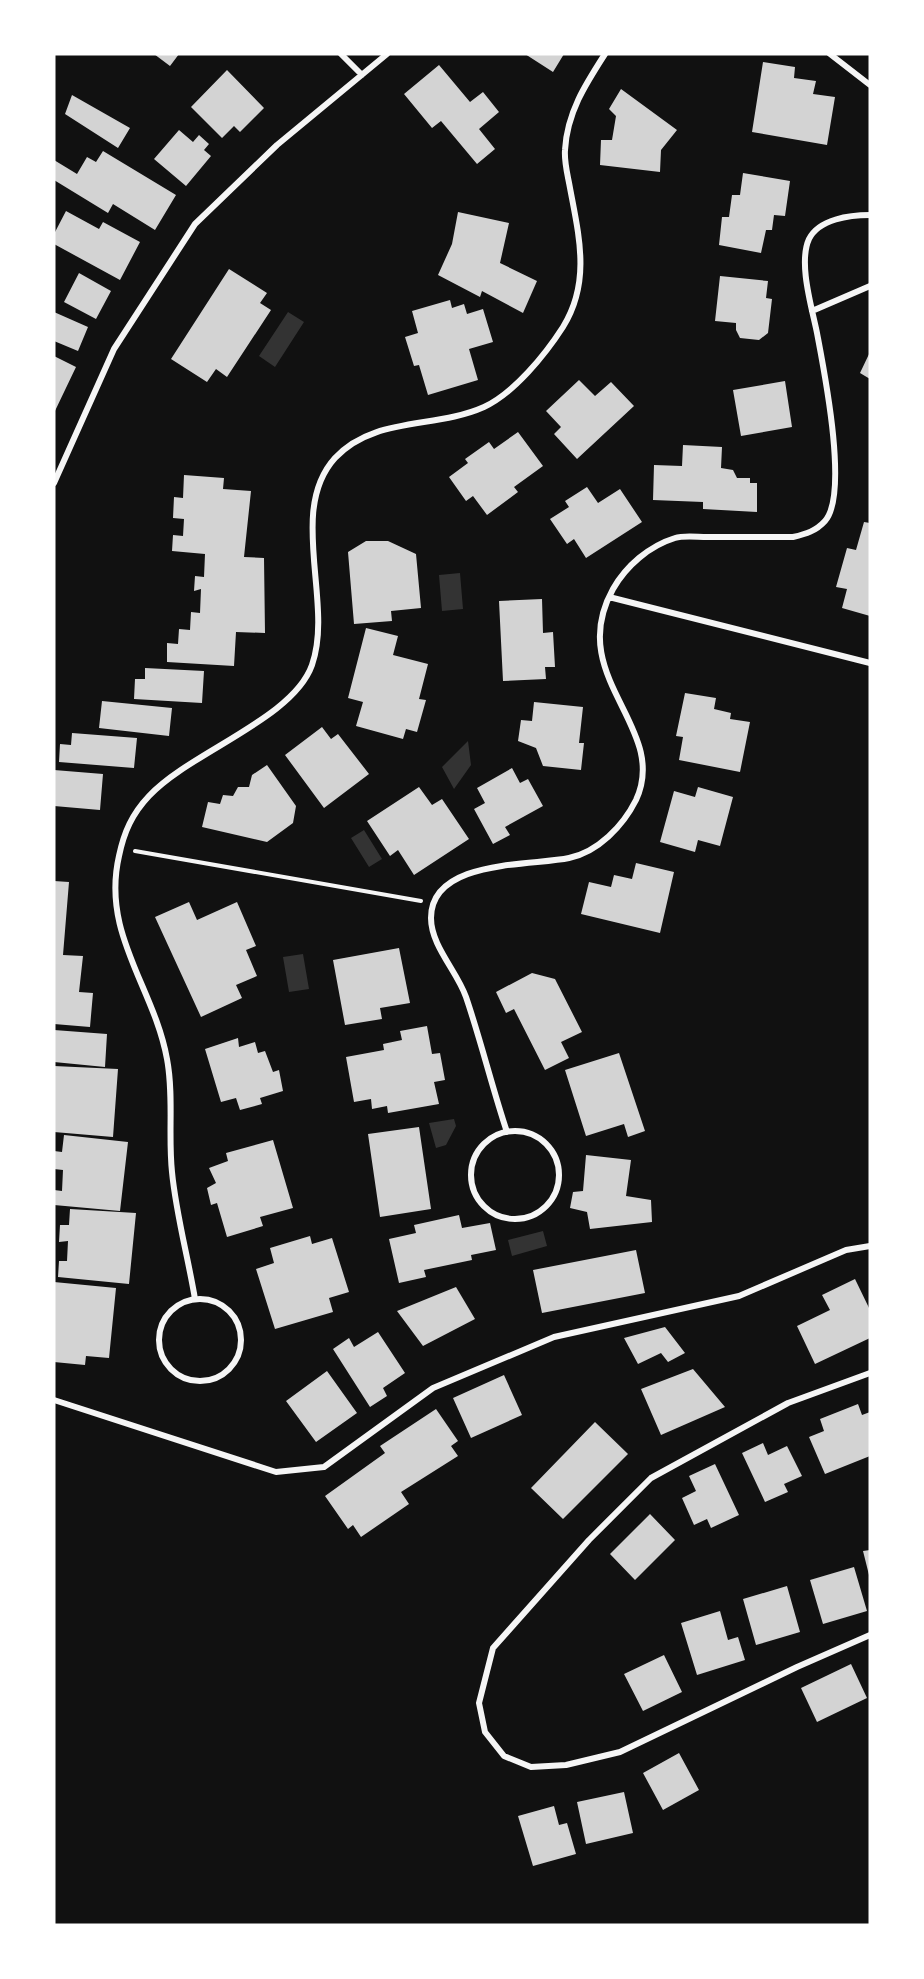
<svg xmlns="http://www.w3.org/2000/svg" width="924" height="1979" font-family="Poppins,sans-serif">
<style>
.water{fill:#333}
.building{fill:#d3d3d3}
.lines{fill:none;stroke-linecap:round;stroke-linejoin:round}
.path{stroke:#f5f5f5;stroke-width:4}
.minor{stroke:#f5f5f5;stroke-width:6}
</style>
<rect width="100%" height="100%" fill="#111"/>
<path class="water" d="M288,312L304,322L275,367L259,356Z
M460,573L463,609L442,611L439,575Z
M468,741L471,765L454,789L442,767Z
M364,830L382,859L369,867L351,838Z
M303,954L309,989L289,992L283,957Z
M454,1119L456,1126L446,1145L436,1148L429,1123Z
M543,1231L547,1246L512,1256L508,1240Z"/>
<path class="building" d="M154,54H179L170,66Z
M525,54H564L553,72Z
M763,62L795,67L794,78L816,81L813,94L835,97L827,145L752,132Z
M439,65L470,102L483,92L499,112L479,129L495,149L477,164L441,121L432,128L404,94Z
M227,70L264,108L240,132L234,126L222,138L191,107Z
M621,89L677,130L661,150L660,172L600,165L601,140H612L616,116L609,109Z
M72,95L130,128L118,148L65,114Z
M179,130L193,142L199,135L209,144L204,150L211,156L186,186L154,159Z
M103,151L176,195L155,230L113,204L108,213L54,180V160L77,174L87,157L96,162Z
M743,173L790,181L785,216L774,215L772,230H766L761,253L719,245L722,217H729L732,195H740Z
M66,211L99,229L103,222L140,242L120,280L54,244V234Z
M458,212L509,223L500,263L537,281L523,313L482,291L480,297L438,275L452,244Z
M229,269L267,293L260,303L271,310L227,377L216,369L207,382L171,359Z
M79,273L111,291L96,319L64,302Z
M720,276L768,281L766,298L772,299L768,333L759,340L740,338L736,330V323L715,321Z
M450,300L452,308L464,304L467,314L483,309L493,342L469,349L478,380L428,395L419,365L414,366L405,337L418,333L412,311Z
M54,312L88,327L78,351L54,341Z
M870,352V379L860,373Z
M54,356L76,367L54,413Z
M579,380L595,396L611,382L634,406L577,459L554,434L561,427L546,411Z
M785,381L792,427L741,436L733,390Z
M518,432L543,466L514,487L518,492L487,515L473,496L466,501L449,477L468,463L465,459L489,442L494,449Z
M683,445L722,447L721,468L733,470L737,478H750V483H757V512L703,509V502L653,500L654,465L682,466Z
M184,475L224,478L223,489L251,491L244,557L264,558L265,633L236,632L234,666L167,662V643L178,644L179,629L190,630L191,612L200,613L201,589L194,591L195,576L204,577L205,554L172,551L173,535L183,536L184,519L173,518L174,497L183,498Z
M587,487L598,503L620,489L642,522L586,558L574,539L567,544L550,519L569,507L565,501Z
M864,522L870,523V616L842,608L847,589L836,587L847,548L856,550Z
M366,541H388L416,554L421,608L391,611L392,621L354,624L348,552Z
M542,599L543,633L553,632L555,667H545L546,679L503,681L499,601Z
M366,628L398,636L393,655L428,664L419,699L426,700L417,732L406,729L403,739L356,726L363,702L348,698Z
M145,668L204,671L202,703L134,699L135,679H145Z
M685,693L716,698L714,709L731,713L730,719L750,722L740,772L679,760L683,737L676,736Z
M102,701L172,708L169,736L99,728Z
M534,702L583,707L579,743H584L581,770L543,766L536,748L518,741L521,720L532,721Z
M322,727L331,739L338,734L369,774L324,808L285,755Z
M72,733L137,738L134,768L59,762L60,744L71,745Z
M267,765L296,806L293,823L267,842L202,827L208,802L220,804L223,795L233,796L238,787H249L252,775Z
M512,768L520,783L528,779L543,806L505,827L510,835L493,844L474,809L485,803L477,788Z
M54,770L103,774L100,810L54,806Z
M419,787L432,805L442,799L469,839L414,875L398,850L390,856L367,821Z
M698,787L733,797L720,846L698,840L695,852L660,842L674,791L695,797Z
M636,863L674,872L660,933L581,914L589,882L611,887L614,875L632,879Z
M54,881L69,882L63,955L83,956L79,992L93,993L90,1027L54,1024Z
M189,902L197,920L237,902L256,946L246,950L257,976L236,985L242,998L201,1017L155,917Z
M399,948L410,1003L380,1008L382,1019L345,1025L333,960Z
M532,973L555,979L582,1032L561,1042L569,1058L545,1070L514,1009L506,1013L496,992Z
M427,1026L432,1054L440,1053L445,1080L434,1082L439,1104L388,1113L387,1106L372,1109L371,1099L354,1102L346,1057L384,1050L383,1044L402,1040L400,1031Z
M54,1030L107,1034L105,1067L54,1062Z
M238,1038L239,1047L255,1042L258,1053L265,1051L273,1072L279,1070L283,1091L260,1098L262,1104L240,1110L236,1098L221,1102L205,1049Z
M619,1053L645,1131L628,1137L624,1124L586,1136L565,1070Z
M54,1066L118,1069L113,1137L54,1132Z
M419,1127L431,1209L380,1217L368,1134Z
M64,1135L128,1142L120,1211L54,1205V1190L62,1191L63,1170L54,1169V1151L62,1152Z
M273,1140L293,1208L260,1217L263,1226L227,1237L217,1203L211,1205L207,1188L216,1183L209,1168L228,1161L226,1153Z
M586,1155L631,1160L626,1196L651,1200L652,1222L590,1229L587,1212L570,1208L573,1192L583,1191Z
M70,1209L136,1213L129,1284L58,1277L59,1261H67L68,1241L59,1242L60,1225H69Z
M459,1215L462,1228L490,1223L496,1250L471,1255L472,1260L424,1270L426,1277L399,1283L389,1239L416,1233L414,1225Z
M310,1236L312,1244L332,1238L349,1292L329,1298L333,1312L275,1329L256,1269L274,1263L270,1248Z
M636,1250L645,1293L542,1313L533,1270Z
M855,1279L870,1310V1338L815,1364L797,1326L830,1310L822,1295Z
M54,1282L116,1288L109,1358L86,1356L85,1365L54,1362Z
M456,1287L475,1319L423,1346L397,1311Z
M665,1327L685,1353L668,1362L661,1353L638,1364L624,1338Z
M378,1332L405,1373L383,1388L387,1396L370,1407L333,1349L349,1338L354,1347Z
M693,1369L725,1407L661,1435L641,1389Z
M327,1371L357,1413L316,1442L286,1401Z
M504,1375L522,1415L471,1438L453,1398Z
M858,1404L862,1415L870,1412V1456L825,1474L809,1437L824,1431L820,1419Z
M436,1409L458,1441L451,1446L458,1456L401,1492L409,1504L361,1537L353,1525L348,1529L325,1496L385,1453L380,1446Z
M595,1422L628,1454L563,1519L531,1488Z
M763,1443L768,1455L787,1446L802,1476L784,1484L788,1492L765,1502L742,1453Z
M715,1464L739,1515L711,1528L707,1519L694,1525L682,1498L696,1491L689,1476Z
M650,1514L675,1540L635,1580L610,1554Z
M870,1550V1575H869L863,1551Z
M854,1567L867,1611L823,1624L810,1580Z
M787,1586L800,1632L756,1645L743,1599Z
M720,1611L728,1640L738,1637L745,1660L697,1675L681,1623Z
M664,1655L682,1692L643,1711L624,1674Z
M851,1664L867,1698L817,1722L801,1688Z
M679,1753L699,1790L663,1810L643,1773Z
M624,1792L633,1833L586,1844L577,1802Z
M554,1806L559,1825L567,1823L576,1854L533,1866L518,1816Z"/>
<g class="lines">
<path class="path" d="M135,851L421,901"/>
<path class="minor" d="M341,54L362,75
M830,54L870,85
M812,311L870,286
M54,483L114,349L195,224L277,145L387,54
M609,597L870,663
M471 1175a44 44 0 1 1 88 0a44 44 0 1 1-88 0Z
M507,1132C492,1087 481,1041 466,997C457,971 431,946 431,918C431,859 531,866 569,858C598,852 623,826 636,800C670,727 564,677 613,589C626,566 649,546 675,538C684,535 697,537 707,537C736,537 765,537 793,537C806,534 816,531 825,521C849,494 824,370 817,333C812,308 798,263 809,239C819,219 850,215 870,215
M195,1299C188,1257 176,1214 172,1172C168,1135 174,1096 167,1059C154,987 101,934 119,856C124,832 132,814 149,796C190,752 293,719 312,665C334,603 287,511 335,458C374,416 435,429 484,407C514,393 545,355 563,327C591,282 579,236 570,188C568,176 564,163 565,150C567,113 585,85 605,54
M159 1340a41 41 0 1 1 82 0a41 41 0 1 1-82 0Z
M870,1373L788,1403L651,1478L589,1540L493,1648L479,1703L485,1732L504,1756L531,1767L566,1765L620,1752L797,1667L870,1635
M54,1400L276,1472L324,1467L433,1388L554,1337L739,1296L846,1250L870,1246"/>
</g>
<rect width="924" height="1979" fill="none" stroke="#ffffff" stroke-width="111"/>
</svg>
